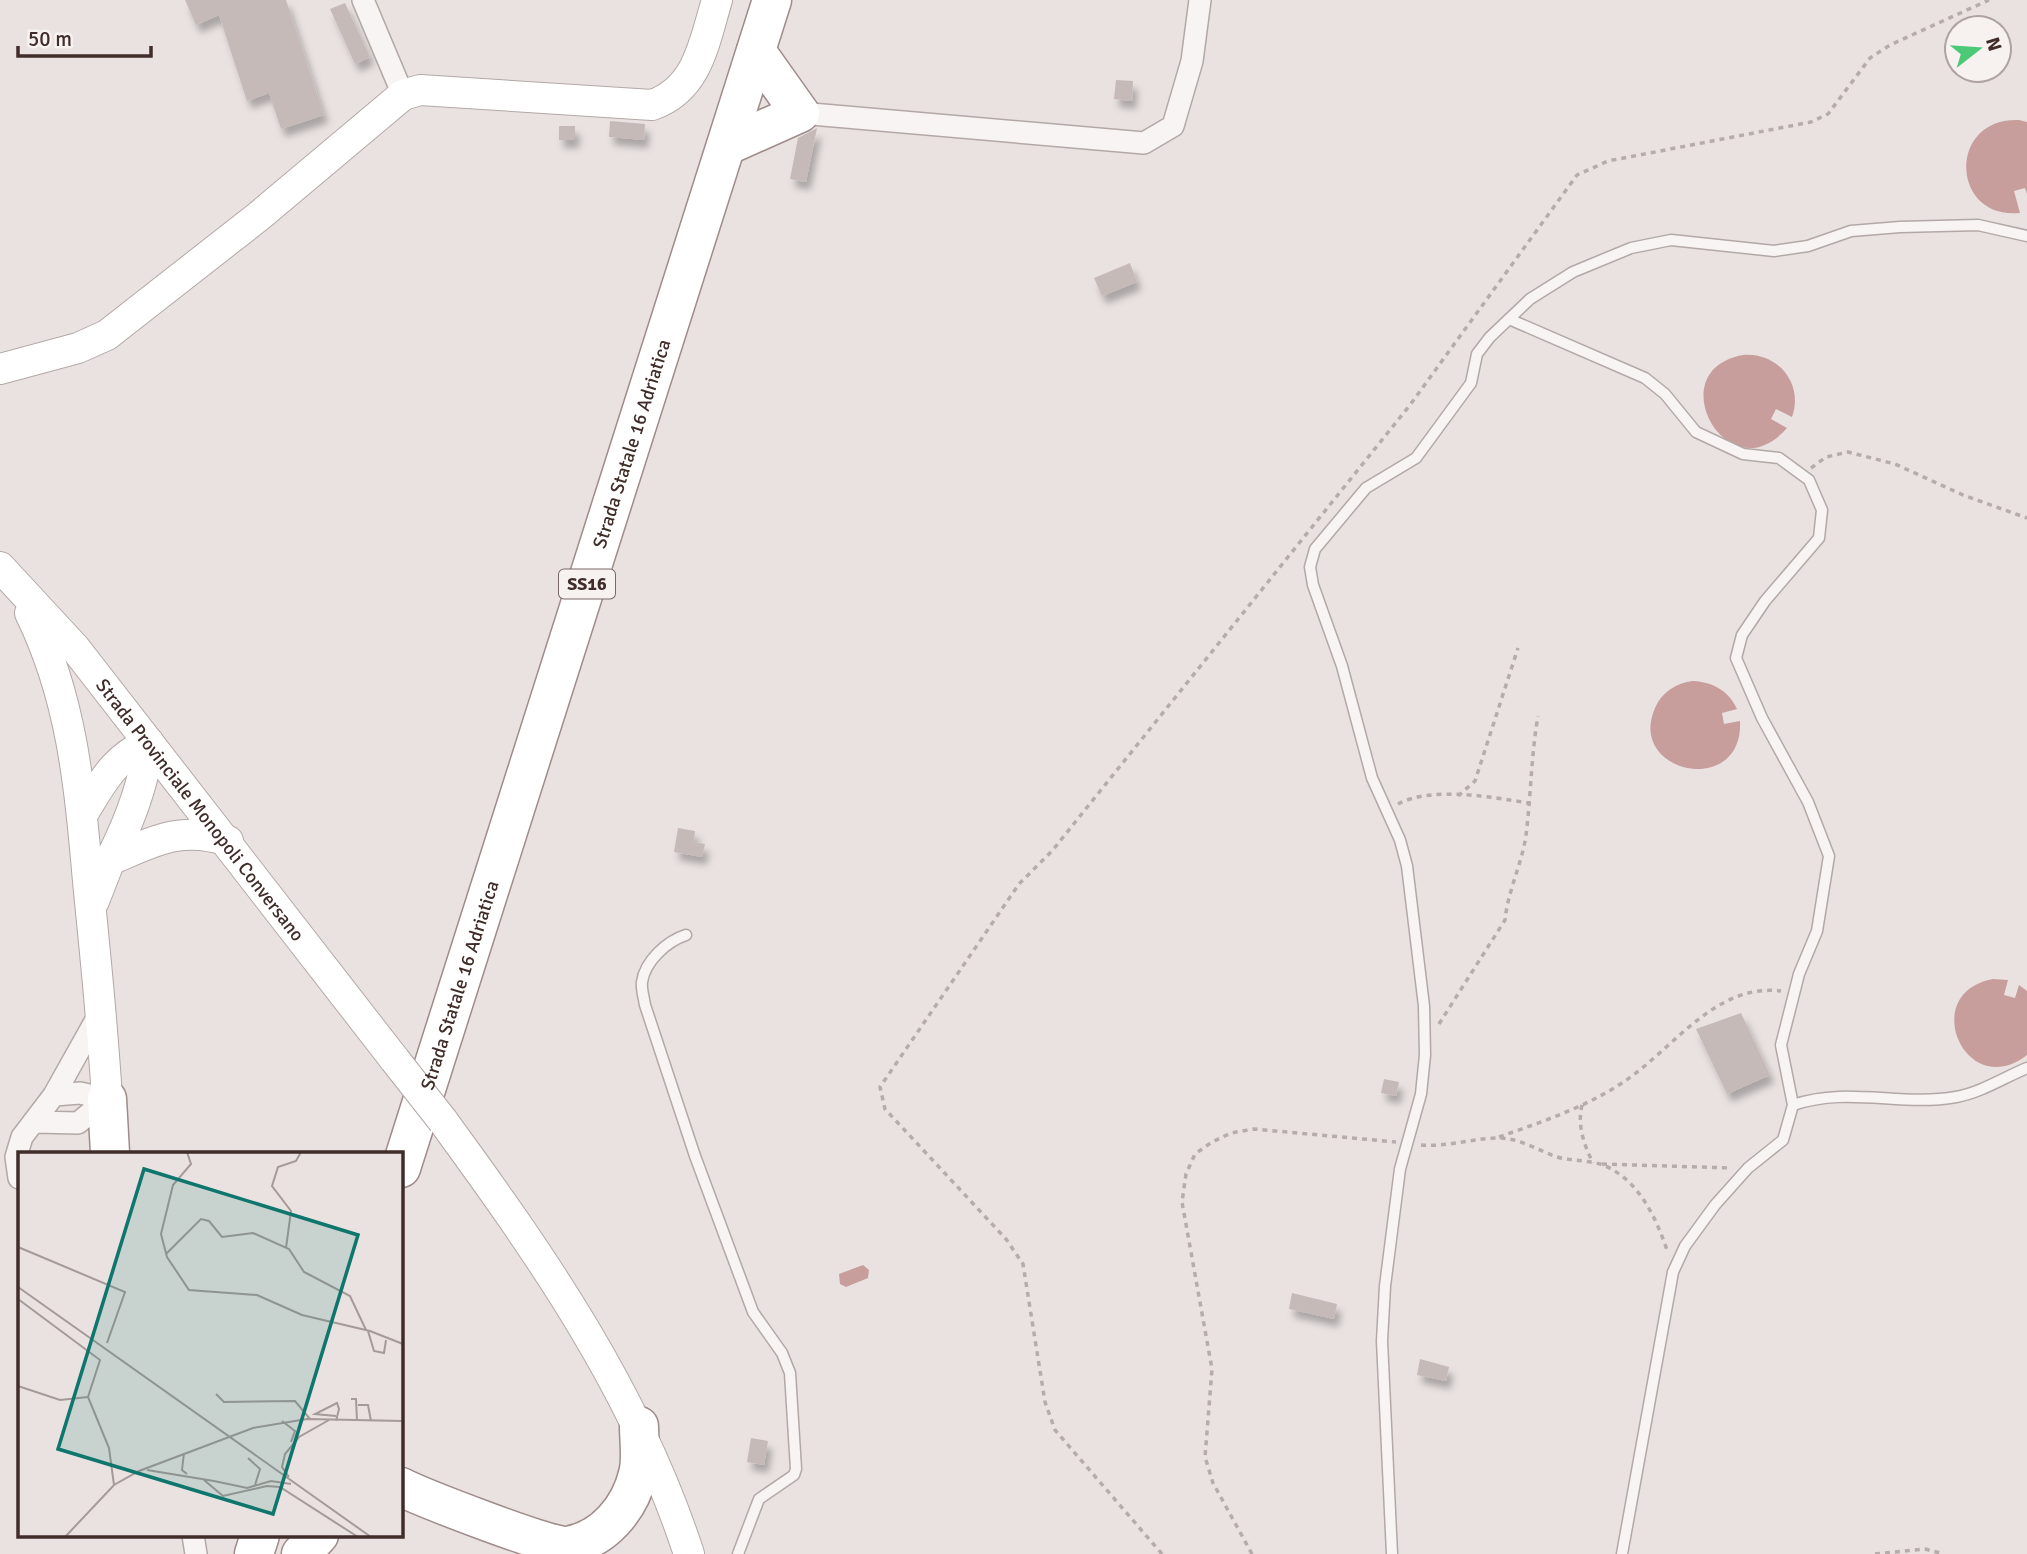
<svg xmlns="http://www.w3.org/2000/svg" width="2027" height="1554" font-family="Signika,sans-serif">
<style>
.water{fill:#c89e9d}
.building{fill:#c6bab8;filter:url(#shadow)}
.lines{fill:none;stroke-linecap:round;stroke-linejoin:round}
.lane-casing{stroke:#b3a8a6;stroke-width:13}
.street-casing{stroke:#b3a8a6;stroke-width:24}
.secondary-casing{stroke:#b3a8a6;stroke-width:32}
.highway-casing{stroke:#9f8b89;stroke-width:41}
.path{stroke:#b5acab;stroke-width:3.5;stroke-dasharray:5 5;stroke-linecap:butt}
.lane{stroke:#f7f4f3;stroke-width:10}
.street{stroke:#f7f4f3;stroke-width:21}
.secondary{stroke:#fff;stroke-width:30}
.highway{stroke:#fff;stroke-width:38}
.secondary-bridge-casing{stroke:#b3a8a6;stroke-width:32;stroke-linecap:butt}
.secondary-bridge{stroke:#fff;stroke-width:30}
.labels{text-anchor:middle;stroke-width:6;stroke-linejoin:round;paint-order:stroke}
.shield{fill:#f7f1f0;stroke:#776865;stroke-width:2}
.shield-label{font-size:18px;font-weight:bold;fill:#402d2a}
.street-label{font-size:19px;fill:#402d2a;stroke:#f7f1f0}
.inset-road{fill:none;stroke:#a59a98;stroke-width:2}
.view{fill:#0f766e;fill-opacity:0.15;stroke:#0f766e;stroke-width:3.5}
.inset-edge{fill:none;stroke:#402d2a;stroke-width:3.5}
</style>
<defs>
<filter id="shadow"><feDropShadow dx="4.5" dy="8" stdDeviation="3.5" flood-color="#0004"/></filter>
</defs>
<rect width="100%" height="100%" fill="#e9e2e1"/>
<path class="water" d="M2019,120L2027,122V194L2025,188L2014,191L2020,213C1950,220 1947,117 2019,120Z
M1743,355C1778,352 1804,384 1792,417L1776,409L1771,419L1787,428C1728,496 1658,370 1743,355Z
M1693,681C1713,682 1729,691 1737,709L1722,713L1724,724L1740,721C1744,798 1626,774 1655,708C1662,692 1676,683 1693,681Z
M1993,979L2008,980L2004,995L2015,998L2019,985L2027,991V1055C1966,1103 1917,993 1993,979Z
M863,1265L869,1270L868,1278L846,1287L840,1284L839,1274Z"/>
<path class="building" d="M185,0H286L324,115L281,129L269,93L247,101L219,15L196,25Z
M345,3L370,57L355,64L330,9Z
M1116,80L1133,81L1132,101L1114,99Z
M610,121L645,124L644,140L609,137Z
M559,126H575V140H559Z
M817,128L806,182L790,179L798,138Z
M1130,263L1137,282L1102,296L1094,278Z
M678,828L695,831L694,842L705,844L702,857L674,852Z
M1741,1013L1770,1075L1727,1094L1696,1029Z
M1384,1079L1399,1082L1396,1096L1381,1093Z
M1292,1293L1337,1304L1334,1319L1289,1309Z
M1420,1359L1449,1367L1446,1381L1417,1375Z
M751,1438L768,1441L764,1465L747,1462Z"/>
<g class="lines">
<g class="lane-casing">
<path id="lane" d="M1509,319L1645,378L1665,394L1696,432L1743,454L1779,458L1809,480L1822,510L1819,538L1765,601L1742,635L1736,658L1762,718L1808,802L1829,856L1817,931L1799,974L1781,1045L1793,1105L1783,1140L1748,1168L1715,1205L1685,1246L1673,1272L1622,1554
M686,935C667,941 645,961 642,982C641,989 644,998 645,1005L695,1156L753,1312L782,1353L790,1373L796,1469L794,1475L759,1499L738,1554
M1793,1105C1848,1086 1901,1107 1956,1097C1980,1093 2005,1077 2027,1068
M1392,1554L1382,1341L1385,1286L1400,1169L1421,1094L1425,1055L1424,1006L1407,866L1400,840L1372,778L1342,666L1313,585L1310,567L1315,549L1366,488L1416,458L1471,383L1477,354L1490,337L1530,299L1573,272L1631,248L1671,240L1774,251L1808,246L1851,231L1900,227L1978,225L2027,236"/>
</g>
<g class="street-casing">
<path id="street" d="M363,0L403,95
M800,113L1144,143L1173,126L1192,61L1200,0
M54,1095L80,1093L107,1099
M35,1122L78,1123L107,1099
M19,1178L16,1157L22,1137L54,1095L101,1011
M193,1535L196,1554"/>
</g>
<g class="secondary-casing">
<g id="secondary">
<path d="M0,369L78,348L107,335L259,216L403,95L420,90L652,105C698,89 704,43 717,0"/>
<path id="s1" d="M0,567L75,648L395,1060"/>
<path d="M30,613C74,703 80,793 89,892C96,961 103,1030 107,1099"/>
<path d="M82,815C102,783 113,758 149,743"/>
<path d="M110,860C129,823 144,784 149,743"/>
<path d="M94,901L110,860C153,842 180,825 228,841"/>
<path d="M443,1121C543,1258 636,1391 689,1554"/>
</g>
</g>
<g class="highway-casing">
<g id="highway">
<path d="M726,146L800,113L756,51"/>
<path d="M107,1099L110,1153"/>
<path id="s2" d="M401,1168L772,0"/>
<path d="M401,1487C421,1497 551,1548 567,1546C604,1540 630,1508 638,1474C642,1460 639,1441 639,1426"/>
<path d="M254,1554L260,1535"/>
<path d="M301,1554L319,1535"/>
</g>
</g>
<path class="path" d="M1811,468L1826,457L1848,452L1895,464L1963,495L2027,518
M1458,796L1475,781L1518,648
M1398,804C1431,786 1492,797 1528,803
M1439,1024L1505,920C1508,890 1522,864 1526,835C1531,796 1531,756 1538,716
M1582,1105C1577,1125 1584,1145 1593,1163
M1499,1137C1541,1122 1584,1108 1622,1083C1673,1050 1714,983 1781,991
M1421,1145C1447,1147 1470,1139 1496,1138C1518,1137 1537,1150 1557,1157C1571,1161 1586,1160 1600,1164C1637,1177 1655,1215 1667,1250
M1602,1164L1731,1168
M1162,1554L1055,1430L1045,1402L1023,1264L1006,1239L885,1109L880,1087L1019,884L1052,851L1410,405L1577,175L1608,161L1811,122L1828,114L1870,58L1890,45L1989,0
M1252,1554L1213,1483L1205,1457L1212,1369L1182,1202L1186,1174L1195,1154L1212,1142L1231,1133L1254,1129L1396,1142
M1875,1554L1925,1549L1944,1554"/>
<use href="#lane" class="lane"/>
<use href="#street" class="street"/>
<use href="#secondary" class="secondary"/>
<use href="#highway" class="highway"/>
<g class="secondary-bridge-casing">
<path id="secondary-bridge" d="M395,1060L443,1121"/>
</g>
<use href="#secondary-bridge" class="secondary-bridge"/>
</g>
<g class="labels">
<rect class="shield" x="559" y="569.5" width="56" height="29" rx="5"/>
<g class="shield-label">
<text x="587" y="590">SS16</text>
</g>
<g class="street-label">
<text dy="7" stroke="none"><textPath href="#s2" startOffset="760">Strada Statale 16 Adriatica</textPath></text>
<text dy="7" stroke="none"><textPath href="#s1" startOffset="315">Strada Provinciale Monopoli Conversano</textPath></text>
<text dy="7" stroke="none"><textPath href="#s2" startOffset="192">Strada Statale 16 Adriatica</textPath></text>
</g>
</g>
<g transform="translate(18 1152)">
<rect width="385" height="385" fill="#e9e2e1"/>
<path class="inset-road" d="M169,0L173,12L155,33L143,82L149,105L171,138L239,143L284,163L352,179L385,192M0,95L107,140L89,191M268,96L273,59L254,34L260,15L278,9L283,0M148,102L183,67L191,69L204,85L235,81L271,97L286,120L332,144L348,178M0,135L353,385M0,147L82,208L70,245L91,296L96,333M350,179L356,199L366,201L368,188M0,234L42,248L70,245M198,242L206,250L277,249L292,267M333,247H338L339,269M340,253H350L353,269M289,267L385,269M264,269L277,279L273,290M318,269L321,257L319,251L297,262L318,264M166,301L164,318L169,322M230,306L242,317L237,333M129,318L196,329M271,325L264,315L267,302L281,285L311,268M186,328L205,344L249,334L262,335L340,385M196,329L229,336L253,329L273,332M47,385L96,333L121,319L235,276L289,267"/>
<path class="view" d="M126,17L340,83L255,362L40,297Z"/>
<rect width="385" height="385" class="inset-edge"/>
</g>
<g transform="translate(1978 49) rotate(73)"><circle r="33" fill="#f7f1f0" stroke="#aea3a1" stroke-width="2"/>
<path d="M0-5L12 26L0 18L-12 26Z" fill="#4bc977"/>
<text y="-10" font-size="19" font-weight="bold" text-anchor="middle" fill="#402d2a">N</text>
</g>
<path d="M18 46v10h133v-10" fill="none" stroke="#402d2a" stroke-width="3.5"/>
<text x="28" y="46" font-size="21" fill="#402d2a" stroke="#f7f1f0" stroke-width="5" paint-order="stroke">50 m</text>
</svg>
